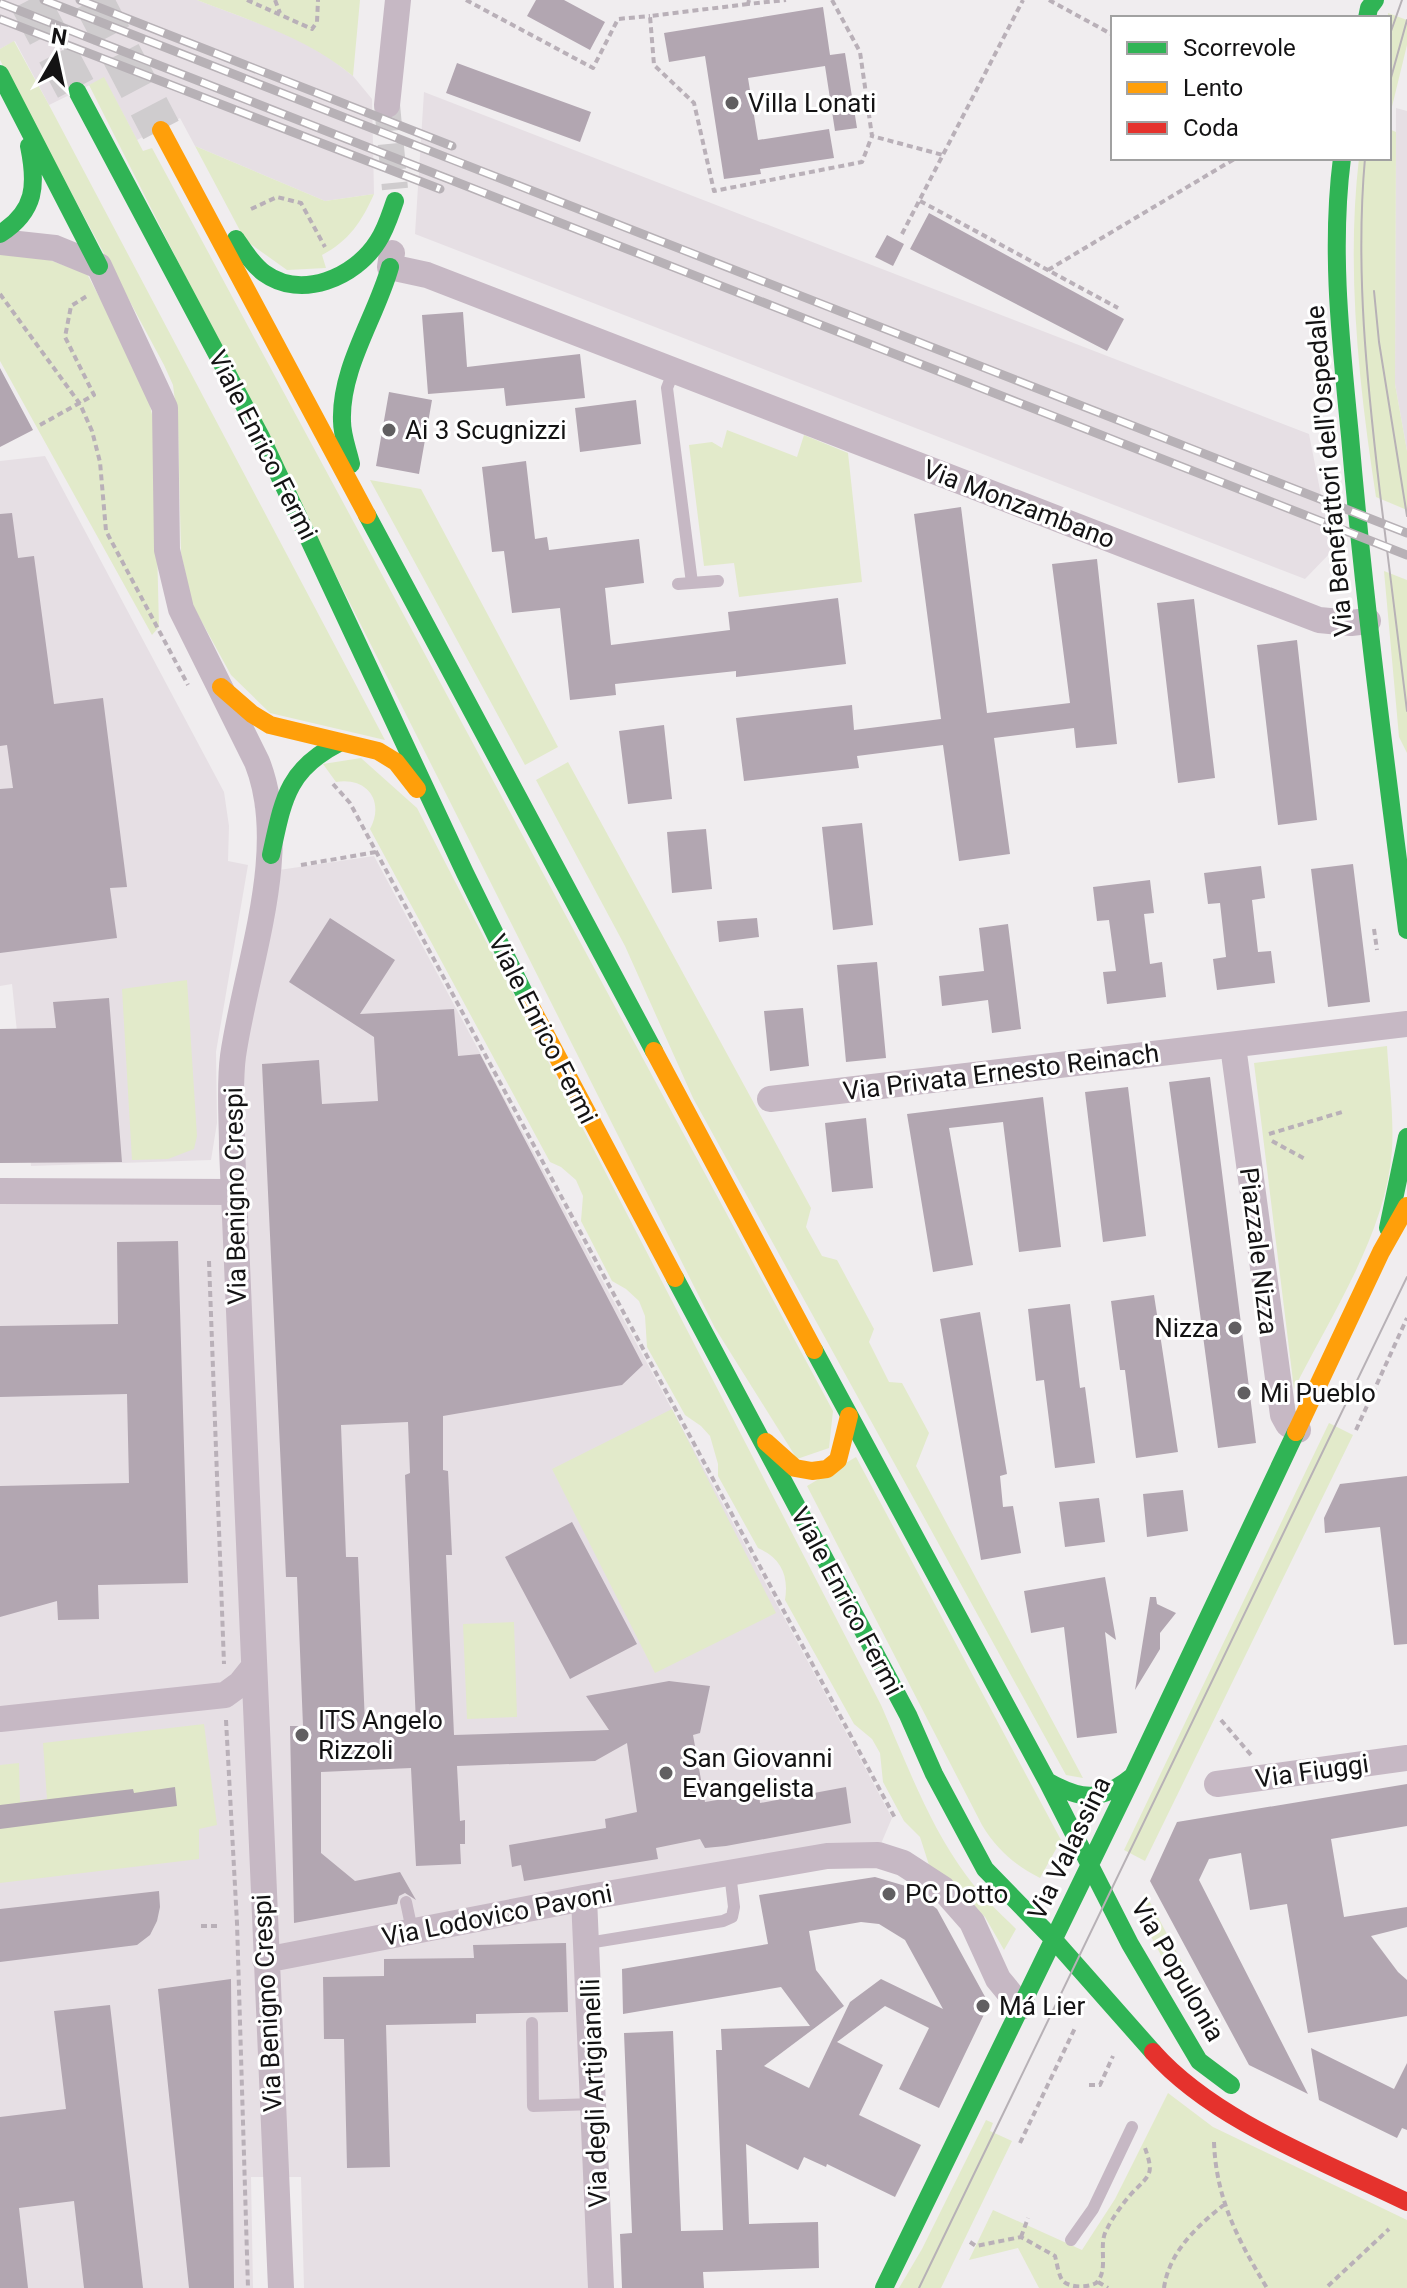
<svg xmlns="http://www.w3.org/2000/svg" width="1407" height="2288" font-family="Roboto,sans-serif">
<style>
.built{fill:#e6dfe4}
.green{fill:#e2eaca}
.building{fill:#b2a6b1;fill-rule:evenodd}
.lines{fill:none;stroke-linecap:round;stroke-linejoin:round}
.street-tunnel{stroke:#cfccce;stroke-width:26;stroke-dasharray:26 13;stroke-linecap:butt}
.primary-tunnel{stroke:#cfccce;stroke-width:40;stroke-dasharray:40 20;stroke-linecap:butt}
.path{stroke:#b9b0b8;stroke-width:4;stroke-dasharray:6 4;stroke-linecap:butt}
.lane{stroke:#c6b8c4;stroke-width:12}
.street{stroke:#c6b8c4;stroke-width:26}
.fast{stroke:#30b455;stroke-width:18}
.slow{stroke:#ff9f0a;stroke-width:18}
.jam{stroke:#e5322d;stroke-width:18}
.tram{stroke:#b7b1b6;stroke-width:2}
.rail-casing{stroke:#b7b1b6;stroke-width:9}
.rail{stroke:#fff;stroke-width:6;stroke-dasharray:18;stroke-linecap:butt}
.poi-dot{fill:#615f61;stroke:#fff;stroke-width:3}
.labels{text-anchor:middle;stroke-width:6;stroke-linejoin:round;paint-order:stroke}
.poi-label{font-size:26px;fill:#141314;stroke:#fff;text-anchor:start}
.street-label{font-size:26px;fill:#141314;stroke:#fff}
</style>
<rect width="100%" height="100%" fill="#f0edef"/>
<path class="built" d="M0,0H197L300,39L322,52L353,76L372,99L374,194L325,201L195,146L180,118L137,140L104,78L49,105L15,41L0,49Z
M424,92L1309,434L1332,551L1305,579L415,234Z
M1396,108L1407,111V451L1395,384Z
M45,456L224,792L229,826L228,861L248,865L216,1052L217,1123L211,1160L31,1166L12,984L0,986V461Z
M374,856L892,1818L877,1853L580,1894L595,2288H304L301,2177H251L253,2288H0V1198H228L236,1059L272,871Z"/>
<path class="green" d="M197,0H360L353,76C306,37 253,22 197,0Z
M1388,13L1407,20V45L1389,119Z
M14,41L49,105L385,740L270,713L231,675L192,604L181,553L178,424L173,385L164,365L0,60V49Z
M104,77L143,151L152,148L833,1411L829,1448L797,1459L715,1328L89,85Z
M1389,129L1396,132L1395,384L1407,451V510L1376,497C1359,386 1346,270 1359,158H1389Z
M195,146L325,201L374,194C362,221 349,241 322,255L326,268L287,270L245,240Z
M0,254L39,256L87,274L145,382L154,424L159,627L152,635L0,361Z
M727,430L797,457L804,435L848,453L862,582L739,597L734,563L704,566L689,445L712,442L722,448Z
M370,480L421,489L558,747L525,765Z
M1384,571L1407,580V753L1399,737Z
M361,758L417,808L881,1705C906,1762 929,1825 966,1875C980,1895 999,1912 1016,1929L1004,1950L985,1917L929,1865L920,1837L904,1821L883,1782L880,1753L872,1739L854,1724L785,1600C789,1575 781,1558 758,1548L718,1476V1464L710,1436L701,1426L685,1415L647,1347L645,1316L639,1301L626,1289L612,1281L581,1221L583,1196L576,1180L561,1167L550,1162L370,829C385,801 367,777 336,782L323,764Z
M568,762L811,1208L806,1227L822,1256L837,1260L874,1329L869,1342L889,1382L902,1383L929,1433L916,1466L1083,1778L1066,1775L693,1098L625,946L536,780Z
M187,980L197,1136L194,1149L168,1159L132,1160L122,989Z
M1387,1046C1389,1080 1394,1116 1392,1150C1386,1234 1331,1315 1294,1389L1254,1063Z
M672,1409L776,1613L655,1673L552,1469Z
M1329,1423L1353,1435L1145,1861L1124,1850Z
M856,1457L1061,1840L1040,1878C1015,1865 997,1850 982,1825L807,1486Z
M514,1622L517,1717L467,1719L463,1624Z
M204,1724L217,1825L199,1829V1859L0,1883V1765L19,1763L20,1802L47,1799L43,1743Z
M1145,1893L1203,2001L1189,2008L1137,1910Z
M1168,2093L1213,2127L1407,2220V2288H1039L1018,2248L969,2260L993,2210L1082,2250L1115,2199Z
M986,2120L993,2123L990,2131L1012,2141L941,2288H899L922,2249Z"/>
<path class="building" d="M536,0H564L605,22L590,50L527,16Z
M823,7L830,55L845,53L857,128L835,131L825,66L748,78L758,140L829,129L834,158L760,169L761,174L724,179L705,56L669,62L664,33Z
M457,63L591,112L580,142L446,93Z
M929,213L1124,319L1107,351L910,249Z
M887,235L904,244L893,266L875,257Z
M463,312L467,367L580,354L585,398L506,406L504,388L428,394L422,315Z
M0,368L33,430L0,447Z
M389,392L432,400L419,474L376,466Z
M636,400L641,444L580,452L575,408Z
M526,461L535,539L547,537L549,550L639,539L644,583L605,588L611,645L730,630L728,612L838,598L846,664L736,677V671L615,684L616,695L570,700L560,608L512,613L504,551L492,552L482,467Z
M961,507L987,713L1070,703L1052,564L1097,559L1117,744L1076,748L1074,728L994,738L1010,854L959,861L943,745L857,756L859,768L744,781L736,718L852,705L854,730L941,719L914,514Z
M12,513L18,558L34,556L54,704L103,698L127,887L110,888L117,938L0,953V789L13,788L7,745L0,746V514Z
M1194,599L1215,778L1178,783L1157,603Z
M1297,640L1317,820L1278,825L1257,645Z
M664,725L672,799L628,804L619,731Z
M862,823L873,925L833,930L822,827Z
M706,829L712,889L672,893L667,832Z
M1353,864L1370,1002L1328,1007L1311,869Z
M1261,866L1265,898L1252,900L1258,952L1271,951L1275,983L1217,990L1213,959L1226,957L1220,903L1208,904L1204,873Z
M1150,880L1154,913L1144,914L1150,964L1162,962L1166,997L1107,1004L1103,972L1116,971L1109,920L1097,921L1093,887Z
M330,918L395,960L360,1014L454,1009L458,1056L480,1054L643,1365L622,1385L443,1416V1470L448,1471L452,1555H446L454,1735L609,1730L586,1696L669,1681L710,1686L700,1733L693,1735L705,1802L759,1793L760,1803L846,1787L851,1823L726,1846L705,1848L700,1839L656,1848L658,1859L524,1881L521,1865L512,1867L509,1845L606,1828L605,1819L637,1812L627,1743L595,1761L457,1766L460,1821L465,1820V1844H460L461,1864L416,1866L411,1768L321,1772V1853L355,1881L400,1872L416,1900L405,1893L399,1896L397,1904L294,1923L290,1726H303L297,1577H286L262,1064L319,1060L322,1104L378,1101L374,1037L289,982ZM408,1422L410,1473L405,1475L416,1723L365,1724L358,1557H346L341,1425Z
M757,918L759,937L719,942L717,921Z
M1008,924L1021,1029L992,1033L988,1000L942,1006L939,976L984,971L979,928Z
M877,962L886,1058L846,1062L837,965Z
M109,998L122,1162L0,1163V1029L56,1028L53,1002Z
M803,1008L809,1066L770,1071L764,1011Z
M1210,1077L1256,1443L1218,1448L1169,1082Z
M1128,1087L1146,1236L1103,1242L1085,1092Z
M1043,1097L1061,1247L1019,1252L1003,1122L949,1128L973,1265L933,1272L907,1114Z
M866,1118L873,1188L832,1192L825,1123Z
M178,1241L188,1583L98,1585L99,1619L58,1620L57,1601L0,1617V1486L129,1483L127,1394L0,1397V1326L118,1324L117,1242Z
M1154,1295L1178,1452L1136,1458L1125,1370H1120L1111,1301Z
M1070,1304L1080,1388L1085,1387L1095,1463L1055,1468L1044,1380L1036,1381L1028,1309Z
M980,1312L1007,1474L1000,1476L1003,1507L1013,1506L1021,1553L981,1560L940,1319Z
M1407,1476V1644L1394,1645L1380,1527L1325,1533L1324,1518L1340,1484Z
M1183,1490L1188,1531L1147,1537L1143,1494Z
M1099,1498L1105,1542L1065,1547L1059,1502Z
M572,1522L637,1644L570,1679L505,1557Z
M1105,1577L1116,1640L1105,1632L1117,1733L1077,1738L1064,1627L1031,1633L1024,1591Z
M1150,1597H1156L1157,1604L1176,1613L1160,1633V1649L1135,1690Z
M1407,1784V1826L1331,1839L1344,1917L1407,1907V1927L1371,1936L1398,1972L1407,1980V2016L1308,2033L1287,1904L1250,1910L1241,1853L1209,1859L1199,1880L1308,2094L1249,2065L1150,1881L1177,1822Z
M175,1787L177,1806L0,1829V1805L133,1789L134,1793Z
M875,1877L909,1887L937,1909L989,2004L939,2108L899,2089L929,2028L885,2006L837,2042L883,2065L859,2115L921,2145L895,2197L827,2164L826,2167L804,2157L798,2170L746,2144L749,2224L818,2222L819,2268L703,2272L704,2288H622L620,2234L632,2233L624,2033L673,2031L681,2231L723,2230L716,2050H722L721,2029L810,2026L781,1987L623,2014L622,1969L768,1944L759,1895ZM861,1922L879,1924L905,1940L943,2009L881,1979L850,2002L809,2088L764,2066L844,2006L816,1970L809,1931Z
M159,1891L160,1907L157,1921L150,1935L137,1945L0,1962V1909Z
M566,1943L568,2012L476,2014V2023L386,2025L390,2167L347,2168L344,2039H324L323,1977L384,1976V1959L474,1958L473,1945Z
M231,1979L234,2288H189L158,1989Z
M110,2005L143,2288H84L74,2201L19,2208L28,2288H0V2117L66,2109L54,2011Z
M1311,2048L1394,2089L1407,2063V2130L1402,2128L1397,2138L1319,2100Z"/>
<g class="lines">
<path class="street-tunnel" d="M387,105L395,189"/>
<path class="primary-tunnel" d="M29,0L77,91
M93,0L161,130"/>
<path class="path" d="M247,0L312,29L317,22L318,0
M275,0L280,13
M466,0L593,68L618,19L650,16
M749,0L748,4L786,0
M832,0L860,52L872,136L943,155
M1049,0L1113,35
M748,4L650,16L654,65L694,103L714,191L862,162L872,136
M920,201L1118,308
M251,209L277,197L301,203L325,247
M902,234L1023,0
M1048,270L1236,158
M0,294L80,404L92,431L100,462L106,531L188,685
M40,425L94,395L65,337L71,306L87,296
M333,784L350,803L895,1818
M301,865L376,852
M1374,929L1377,950
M1269,1134L1342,1112
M1272,1141L1305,1159
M209,1261L224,1664
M1356,1430L1407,1318
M226,1720L237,1923L248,2288
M1221,1720L1251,1755
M201,1926H217
M1089,2085H1100L1113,2056
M1214,2142C1216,2199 1238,2240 1267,2288
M1020,2143L1075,2028
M1021,2237L1028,2218
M970,2242L976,2246L1021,2237L1055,2256C1057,2263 1058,2273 1062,2280C1068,2288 1088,2288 1096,2283C1110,2270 1097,2245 1107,2229C1113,2217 1123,2203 1132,2193C1152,2173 1154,2174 1144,2145
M1098,2282L1108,2288
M1328,2286L1389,2229
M1164,2288C1169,2252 1197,2226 1225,2204"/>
<path class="lane" d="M674,370L667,388L692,583
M678,584L718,581
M406,1902L412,1930
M588,1943L723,1921L732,1917L734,1907L730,1873
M532,2023L533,2106L594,2104
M1071,2240L1093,2209L1132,2127"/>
<path class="street" d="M387,105L398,0
M0,242L55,248L99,266L165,408L167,550L181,609L257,762C292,850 246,965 233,1056C229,1086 232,1118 232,1148L281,2288
M392,253L390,267L427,275L1319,620L1351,623L1368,621
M1233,1046L1283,1415L1288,1424L1298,1430
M770,1099L1407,1024
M0,1191L233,1192
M0,1719L225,1695L240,1684L252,1669
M1217,1784L1407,1758
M584,1898L601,2288
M265,1960L584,1898L827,1856L878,1855L903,1863L943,1889L972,1922L998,1979L1021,2007"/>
<path class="fast" d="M1367,18L1369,8L1375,0
M0,74L99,266
M77,91L261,437L465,873L530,1005
M1342,158C1330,251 1341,343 1350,436C1364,601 1386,766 1407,930
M0,234C36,211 37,185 29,146
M236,239C244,251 252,264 264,273C301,300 355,278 378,241C386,229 390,215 395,201
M351,464C348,450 342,436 342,421C340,368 376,317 390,267
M367,515L654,1051
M271,855C283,801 286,770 339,743
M1388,1228L1407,1137
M675,1278L908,1715L934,1774L985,1869L1054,1940L1153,2052
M814,1350L1047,1781L1130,1944L1199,2061L1231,2085
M1047,1781C1082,1801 1101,1802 1133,1776
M884,2288L1133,1776L1296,1432"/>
<path class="slow" d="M161,130L367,515
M221,687L252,714L270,725L378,751L396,762L417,789
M530,1005L675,1278
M654,1051L814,1350
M1296,1432L1381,1252L1407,1206
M766,1442L795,1468L812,1471L827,1469L838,1460L849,1416"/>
<path class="jam" d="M1153,2052C1214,2121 1325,2162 1407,2202"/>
<path class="tram" d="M1390,34L1402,0
M1389,85L1407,20
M1365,158C1355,270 1367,382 1380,493C1389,566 1398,638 1407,711
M1374,291L1379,342L1407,516
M919,2288L1407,1277"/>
<g class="rail-casing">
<path id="rail" d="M44,0L1407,533
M80,0L452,146
M0,3L1407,555
M0,19L440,189"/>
</g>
<use href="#rail" class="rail"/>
</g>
<g class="poi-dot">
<circle cx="732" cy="103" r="8"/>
<circle cx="389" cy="430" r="8"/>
<circle cx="1235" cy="1328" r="8"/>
<circle cx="1244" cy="1393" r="8"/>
<circle cx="302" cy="1735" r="8"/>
<circle cx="666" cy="1773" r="8"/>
<circle cx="889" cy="1894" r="8"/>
<circle cx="983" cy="2006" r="8"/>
</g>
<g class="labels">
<g class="poi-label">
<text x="748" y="112">Villa Lonati</text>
<text x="405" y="439">Ai 3 Scugnizzi</text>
<text x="1219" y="1337" text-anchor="end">Nizza</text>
<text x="1260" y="1402">Mi Pueblo</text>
<text x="318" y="1729">ITS Angelo<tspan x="318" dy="30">Rizzoli</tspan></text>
<text x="682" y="1767">San Giovanni<tspan x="682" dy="30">Evangelista</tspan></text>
<text x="905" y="1903">PC Dotto</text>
<text x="999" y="2015">Má Lier</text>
</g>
<g class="street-label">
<text transform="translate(263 445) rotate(63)" y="9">Viale Enrico Fermi</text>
<text transform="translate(1329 471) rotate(-95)" y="9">Via Benefattori dell'Ospedale</text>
<text transform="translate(1019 504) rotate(21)" y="9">Via Monzambano</text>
<text transform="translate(543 1029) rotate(63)" y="9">Viale Enrico Fermi</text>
<text transform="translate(1001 1072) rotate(-7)" y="9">Via Privata Ernesto Reinach</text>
<text transform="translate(235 1196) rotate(-91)" y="9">Via Benigno Crespi</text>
<text transform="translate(1259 1251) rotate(83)" y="9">Piazzale Nizza</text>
<text transform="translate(847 1601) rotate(62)" y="9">Viale Enrico Fermi</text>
<text transform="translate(1312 1771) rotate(-8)" y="9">Via Fiuggi</text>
<text transform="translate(1069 1848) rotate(-64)" y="9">Via Valassina</text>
<text transform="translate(497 1915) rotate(-11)" y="9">Via Lodovico Pavoni</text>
<text transform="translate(1178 1970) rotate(60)" y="9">Via Populonia</text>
<text transform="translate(267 2003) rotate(-93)" y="9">Via Benigno Crespi</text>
<text transform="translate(594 2093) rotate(-92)" y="9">Via degli Artigianelli</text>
</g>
</g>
<rect x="1111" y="16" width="280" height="144" fill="#ffffff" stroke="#a1a1a1" stroke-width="2"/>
<rect x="1127" y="42" width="40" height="12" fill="#30b455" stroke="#a1a1a1" stroke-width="2"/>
<text x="1183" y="56" font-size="24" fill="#141314">Scorrevole</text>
<rect x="1127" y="82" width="40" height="12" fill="#ff9f0a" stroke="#a1a1a1" stroke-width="2"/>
<text x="1183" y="96" font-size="24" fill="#141314">Lento</text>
<rect x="1127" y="122" width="40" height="12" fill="#e5322d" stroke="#a1a1a1" stroke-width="2"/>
<text x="1183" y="136" font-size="24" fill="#141314">Coda</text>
<g transform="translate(56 56) rotate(9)" stroke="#ffffff" stroke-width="6" paint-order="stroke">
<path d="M0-6L14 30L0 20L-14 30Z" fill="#141314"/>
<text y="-12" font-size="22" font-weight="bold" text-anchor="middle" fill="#141314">N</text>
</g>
</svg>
